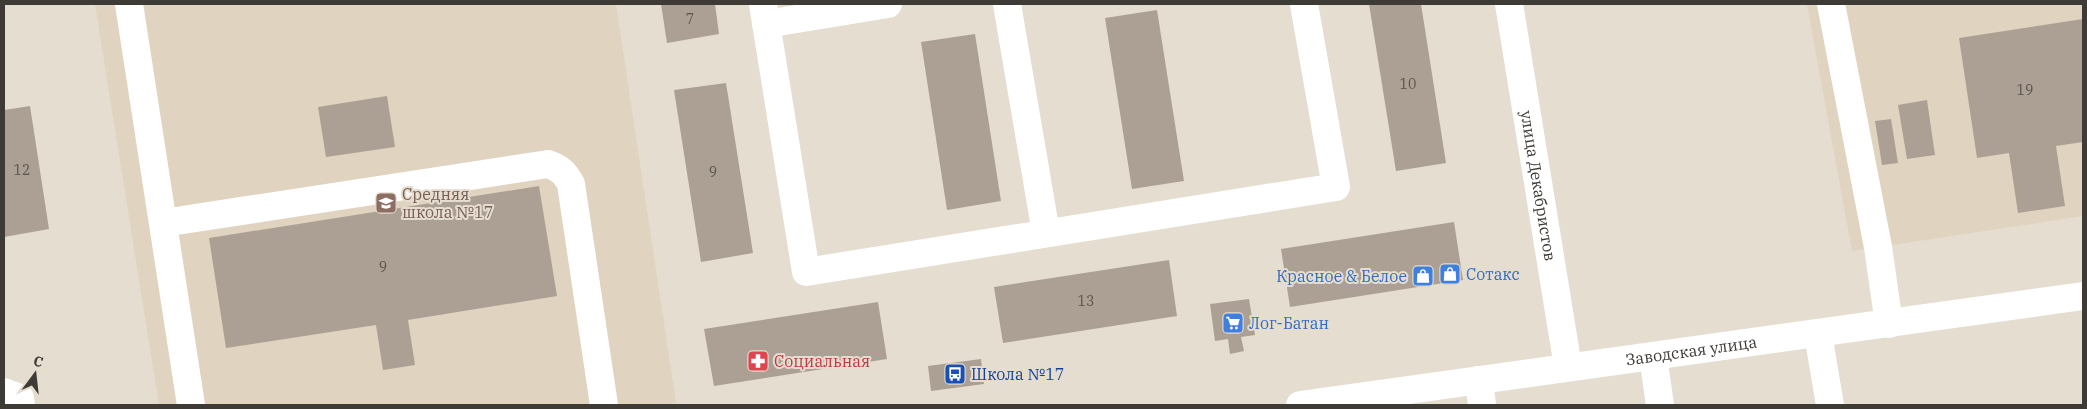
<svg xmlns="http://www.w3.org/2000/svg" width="2087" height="409" font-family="'IBM Plex Serif',serif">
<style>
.built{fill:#e0d3bf}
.building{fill:#aca095}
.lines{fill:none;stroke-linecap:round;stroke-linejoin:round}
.minor{stroke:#fff;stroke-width:28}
.labels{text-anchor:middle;stroke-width:4;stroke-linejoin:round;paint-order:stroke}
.number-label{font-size:14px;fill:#5a544d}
.street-label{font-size:16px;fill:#3e3a35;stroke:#e5ddcf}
.education-label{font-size:16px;fill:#785e54;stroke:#e5ddcf;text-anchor:start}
.shop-label{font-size:16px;fill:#366cbe;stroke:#e5ddcf;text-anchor:start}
.health-label{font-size:16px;fill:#be3a42;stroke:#e5ddcf;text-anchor:start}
.transit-label{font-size:16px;fill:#164399;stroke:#e5ddcf;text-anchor:start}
</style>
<rect width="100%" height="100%" fill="#e5ddcf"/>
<path class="built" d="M95,4H616L676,403L660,405H159Z
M1807,4H2083V216L1852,251Z"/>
<path class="building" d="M661,4H715L719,34L667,43Z
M1369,4H1421L1446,163L1396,171Z
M1157,10L1184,181L1132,189L1105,18Z
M2083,19V142L2056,146L2065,206L2018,213L2009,153L1977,158L1959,38Z
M975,34L1001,201L947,210L921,42Z
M726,83L753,253L701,262L674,90Z
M387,96L395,147L326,157L318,107Z
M1927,100L1935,155L1907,159L1898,105Z
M30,106L49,229L4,237V110Z
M1891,119L1898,163L1882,165L1875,121Z
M539,186L557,296L408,320L415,365L383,370L376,325L226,348L209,238Z
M1454,222L1463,280L1290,307L1281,249Z
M1169,260L1177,316L1003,343L994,287Z
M1249,299L1255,335L1241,337L1244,351L1230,354L1228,339L1215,341L1210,304Z
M878,302L887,359L714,386L704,329Z
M981,359L984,384L931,391L928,366Z"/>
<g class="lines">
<g class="minor">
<path d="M129,4L191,405"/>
<path d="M763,4L806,272L1336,187L1304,4"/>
<path d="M1007,4L1046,233"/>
<path id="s1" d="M1509,4L1568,367"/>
<path d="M1831,4L1878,247L1889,324"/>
<path d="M766,24L888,4"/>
<path d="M163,223L548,164C560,168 565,173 571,184L604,405"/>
<path d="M1818,334L1830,405"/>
<path d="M1653,356L1660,405"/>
<path d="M1479,380L1482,405"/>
<path d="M4,392L20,398L21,405"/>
<path id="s2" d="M1300,405L2083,296"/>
</g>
</g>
<defs>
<g id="school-square" transform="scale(1.125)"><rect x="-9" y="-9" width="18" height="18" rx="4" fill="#8d6e63" stroke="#e5ddcf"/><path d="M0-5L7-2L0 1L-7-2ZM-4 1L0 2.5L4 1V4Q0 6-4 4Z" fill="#fff"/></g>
<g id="shop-square" transform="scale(1.125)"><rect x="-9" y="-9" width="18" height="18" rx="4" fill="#3f7fe0" stroke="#e5ddcf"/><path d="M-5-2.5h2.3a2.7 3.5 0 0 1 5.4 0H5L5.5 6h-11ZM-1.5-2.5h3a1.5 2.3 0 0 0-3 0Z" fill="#fff"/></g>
<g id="supermarket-square" transform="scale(1.125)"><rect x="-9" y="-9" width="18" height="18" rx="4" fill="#3f7fe0" stroke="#e5ddcf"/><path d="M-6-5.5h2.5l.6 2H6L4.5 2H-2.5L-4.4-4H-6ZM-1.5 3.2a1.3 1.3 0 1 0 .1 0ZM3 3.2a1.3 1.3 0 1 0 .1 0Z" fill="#fff"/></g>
<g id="pharmacy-square" transform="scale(1.125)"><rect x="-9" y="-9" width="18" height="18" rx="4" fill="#e0444e" stroke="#e5ddcf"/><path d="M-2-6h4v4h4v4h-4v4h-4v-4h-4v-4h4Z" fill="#fff"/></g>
<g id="bus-square" transform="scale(1.125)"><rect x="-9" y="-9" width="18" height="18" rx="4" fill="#1a4fb4" stroke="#e5ddcf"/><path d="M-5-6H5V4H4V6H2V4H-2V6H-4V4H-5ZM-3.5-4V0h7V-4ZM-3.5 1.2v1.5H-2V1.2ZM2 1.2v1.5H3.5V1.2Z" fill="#fff"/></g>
</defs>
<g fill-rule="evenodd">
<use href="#school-square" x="386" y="203"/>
<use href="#shop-square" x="1450" y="274"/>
<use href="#shop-square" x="1423" y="276"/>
<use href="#supermarket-square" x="1233" y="323"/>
<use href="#pharmacy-square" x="758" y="361"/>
<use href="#bus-square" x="955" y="374"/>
</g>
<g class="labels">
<g class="number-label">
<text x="690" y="24">7</text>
<text x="1408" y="89">10</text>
<text x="2025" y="95">19</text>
<text x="22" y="175">12</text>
<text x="713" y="177">9</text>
<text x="383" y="272">9</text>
<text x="1086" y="306">13</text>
</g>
<g class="street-label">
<text dy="6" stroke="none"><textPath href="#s1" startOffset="184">улица Декабристов</textPath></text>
<text dy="6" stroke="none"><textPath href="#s2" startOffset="395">Заводская улица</textPath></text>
</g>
<g class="education-label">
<text x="402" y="200">Средняя<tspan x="402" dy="18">школа №17</tspan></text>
</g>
<g class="shop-label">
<text x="1466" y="280">Сотакс</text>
<text x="1407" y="282" text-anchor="end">Красное &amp; Белое</text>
<text x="1249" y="329">Лог-Батан</text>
</g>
<g class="health-label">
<text x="774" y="367">Социальная</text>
</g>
<g class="transit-label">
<text x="971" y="380">Школа №17</text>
</g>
</g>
<rect width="2087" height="409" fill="none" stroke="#3e3a35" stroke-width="10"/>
<g transform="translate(35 374) rotate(15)" stroke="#e5ddcf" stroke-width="4" paint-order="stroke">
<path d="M0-4L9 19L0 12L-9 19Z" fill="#3e3a35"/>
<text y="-8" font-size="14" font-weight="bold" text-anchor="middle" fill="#3e3a35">С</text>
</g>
</svg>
